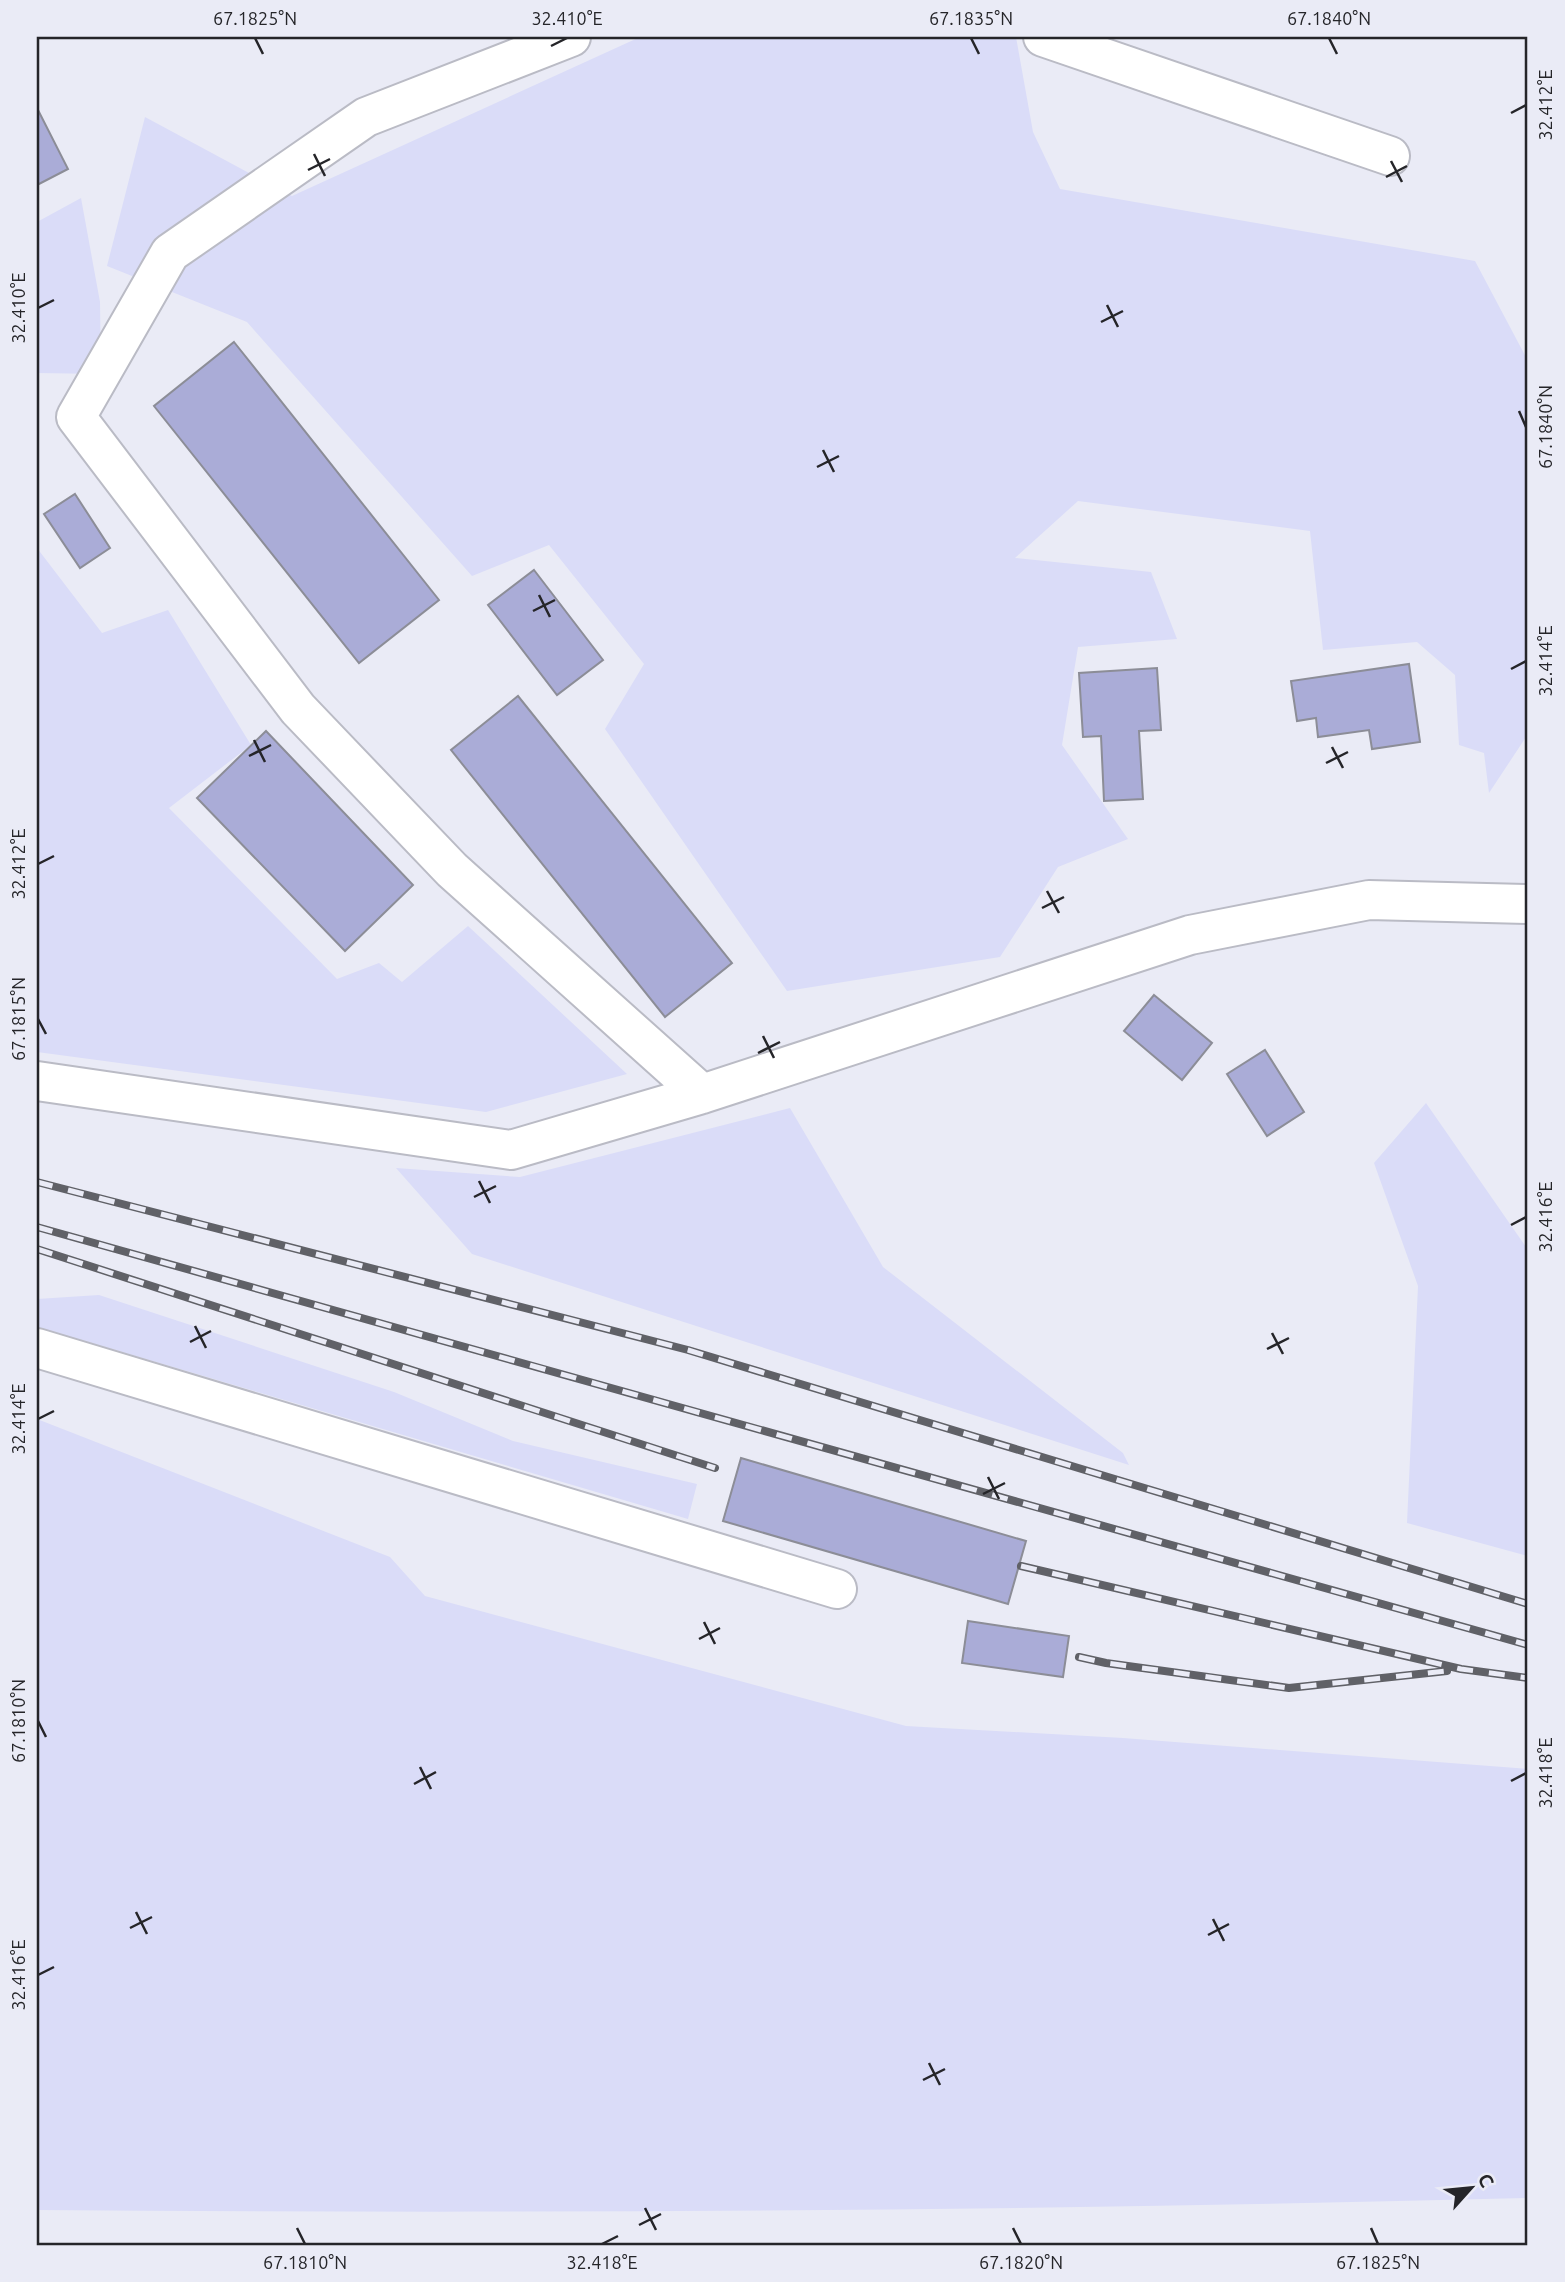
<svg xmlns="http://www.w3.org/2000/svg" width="1565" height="2282" font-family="Ubuntu,sans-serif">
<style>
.green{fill:#dadcf8}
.building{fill:#aaacd7;stroke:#8c8d97;stroke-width:2}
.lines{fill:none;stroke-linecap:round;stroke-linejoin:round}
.minor-casing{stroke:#babbc5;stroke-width:42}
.minor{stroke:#fff;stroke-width:38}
.rail-casing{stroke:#606167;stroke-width:8}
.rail{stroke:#eaebf6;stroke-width:5;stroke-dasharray:16;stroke-linecap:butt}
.ticks{fill:none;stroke:#252529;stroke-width:2.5}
.neatline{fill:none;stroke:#252529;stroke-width:2.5}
.ticks-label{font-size:18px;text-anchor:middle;fill:#252529}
</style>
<rect width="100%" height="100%" fill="#eaebf6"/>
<path class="green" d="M640,37H1016L1033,132L1060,189L1475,261L1528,361V734L1489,793L1484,753L1459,745L1455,675L1417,642L1323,650L1310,531L1078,501L1015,558L1151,572L1177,639L1078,647L1062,745L1128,839L1058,867L1000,957L787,991L605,729L644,664L549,545L472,576L247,322L107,266L145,117L292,196Z
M81,198L100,302L101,374L37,373V222Z
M37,548L102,633L168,610L251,745L169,808L337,979L379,963L402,982L468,926L627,1074L486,1112L37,1052Z
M1426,1103L1528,1250V1556L1407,1523L1418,1286L1374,1163Z
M790,1108L883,1267L1123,1453L1129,1465L472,1254L396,1168L520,1177Z
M99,1295L394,1392L513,1441L697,1484L688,1519L37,1327V1299Z
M37,1419L390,1557L425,1596L906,1726L1123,1738L1528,1769V2198C1031,2211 534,2214 37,2210Z"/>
<path class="building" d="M37,108L68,169L37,185Z
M234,342L439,600L359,663L154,406Z
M75,494L110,548L80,568L44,514Z
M534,570L603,660L557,695L488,605Z
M1409,664L1420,742L1372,749L1369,730L1318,737L1316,718L1297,721L1291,681Z
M1157,668L1161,730L1139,731L1143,799L1104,801L1101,736L1083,737L1079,673Z
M518,696L732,963L665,1017L451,750Z
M266,731L413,885L345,951L197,798Z
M1154,995L1212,1043L1182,1080L1124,1031Z
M1265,1050L1304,1112L1267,1136L1227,1074Z
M741,1458L1026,1541L1008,1604L723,1521Z
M968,1621L1069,1636L1063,1677L962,1663Z"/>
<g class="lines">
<g class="minor-casing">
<path id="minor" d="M571,37L366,117L170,253L76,417L298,709L452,870L702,1094
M1043,37L1390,156
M37,1081L511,1150L702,1094L1190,935L1369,900L1528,904
M37,1348L837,1589"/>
</g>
<use href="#minor" class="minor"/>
<g class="rail-casing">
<path id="rail" d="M37,1182L688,1350L1528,1604
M37,1227L1528,1645
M37,1249L715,1468
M1021,1566L1461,1669L1528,1678
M1079,1657L1106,1663L1289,1688L1447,1671"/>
</g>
<use href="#rail" class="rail"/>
</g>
<path class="ticks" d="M255,38L263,54M971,38L979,54M1329,38L1337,54M551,46L567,38M1511,113L1526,105M314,154L325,176M1391,161L1402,182M308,170L330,159M1386,177L1407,166M1107,305L1118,327M38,308L54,300M1101,322L1123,311M1519,411L1526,427M823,450L834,472M817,467L839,456M539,595L550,617M533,611L555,600M1511,669L1526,661M254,740L265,762M1332,747L1343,768M249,756L271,745M1326,763L1348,752M38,864L54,856M1047,891L1059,913M1042,908L1064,897M38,1019L46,1034M763,1036L774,1058M758,1053L780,1042M479,1181L490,1203M474,1197L496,1186M1511,1225L1526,1217M195,1326L206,1348M1272,1333L1283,1354M190,1342L211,1331M1267,1349L1289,1338M38,1419L54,1411M988,1477L999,1499M983,1494L1005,1483M704,1622L715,1644M699,1639L720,1628M38,1721L46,1737M420,1767L431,1789M1511,1781L1526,1773M414,1784L436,1772M136,1912L147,1934M1213,1919L1224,1941M130,1928L152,1917M1208,1935L1229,1924M38,1975L54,1967M929,2063L940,2085M923,2080L945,2069M645,2208L656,2230M639,2225L661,2214M297,2228L305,2244M1013,2228L1021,2244M1371,2228L1378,2244M602,2244L618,2236"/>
<rect width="1565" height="2282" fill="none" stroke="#eaebf6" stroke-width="77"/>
<g transform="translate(1471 2188) rotate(63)" stroke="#eaebf6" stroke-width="5" paint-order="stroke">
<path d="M0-5L12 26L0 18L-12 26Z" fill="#252529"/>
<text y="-10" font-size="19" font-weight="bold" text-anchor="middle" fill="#252529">С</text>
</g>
<rect x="38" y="38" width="1488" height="2206" class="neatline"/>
<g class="ticks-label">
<text x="255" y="25">67.1825°N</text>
<text x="567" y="25">32.410°E</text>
<text x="971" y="25">67.1835°N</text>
<text x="1329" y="25">67.1840°N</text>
<text transform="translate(1546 105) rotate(-90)" y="6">32.412°E</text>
<text transform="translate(19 308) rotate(-90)" y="6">32.410°E</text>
<text transform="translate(1546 427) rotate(-90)" y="6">67.1840°N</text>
<text transform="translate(1546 661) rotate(-90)" y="6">32.414°E</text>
<text transform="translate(19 864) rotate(-90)" y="6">32.412°E</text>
<text transform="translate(19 1019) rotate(-90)" y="6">67.1815°N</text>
<text transform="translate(1546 1217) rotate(-90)" y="6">32.416°E</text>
<text transform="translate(19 1419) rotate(-90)" y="6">32.414°E</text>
<text transform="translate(19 1721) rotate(-90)" y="6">67.1810°N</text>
<text transform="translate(1546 1773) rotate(-90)" y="6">32.418°E</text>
<text transform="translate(19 1975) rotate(-90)" y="6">32.416°E</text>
<text x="305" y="2269">67.1810°N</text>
<text x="602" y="2269">32.418°E</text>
<text x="1021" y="2269">67.1820°N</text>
<text x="1378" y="2269">67.1825°N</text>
</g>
</svg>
